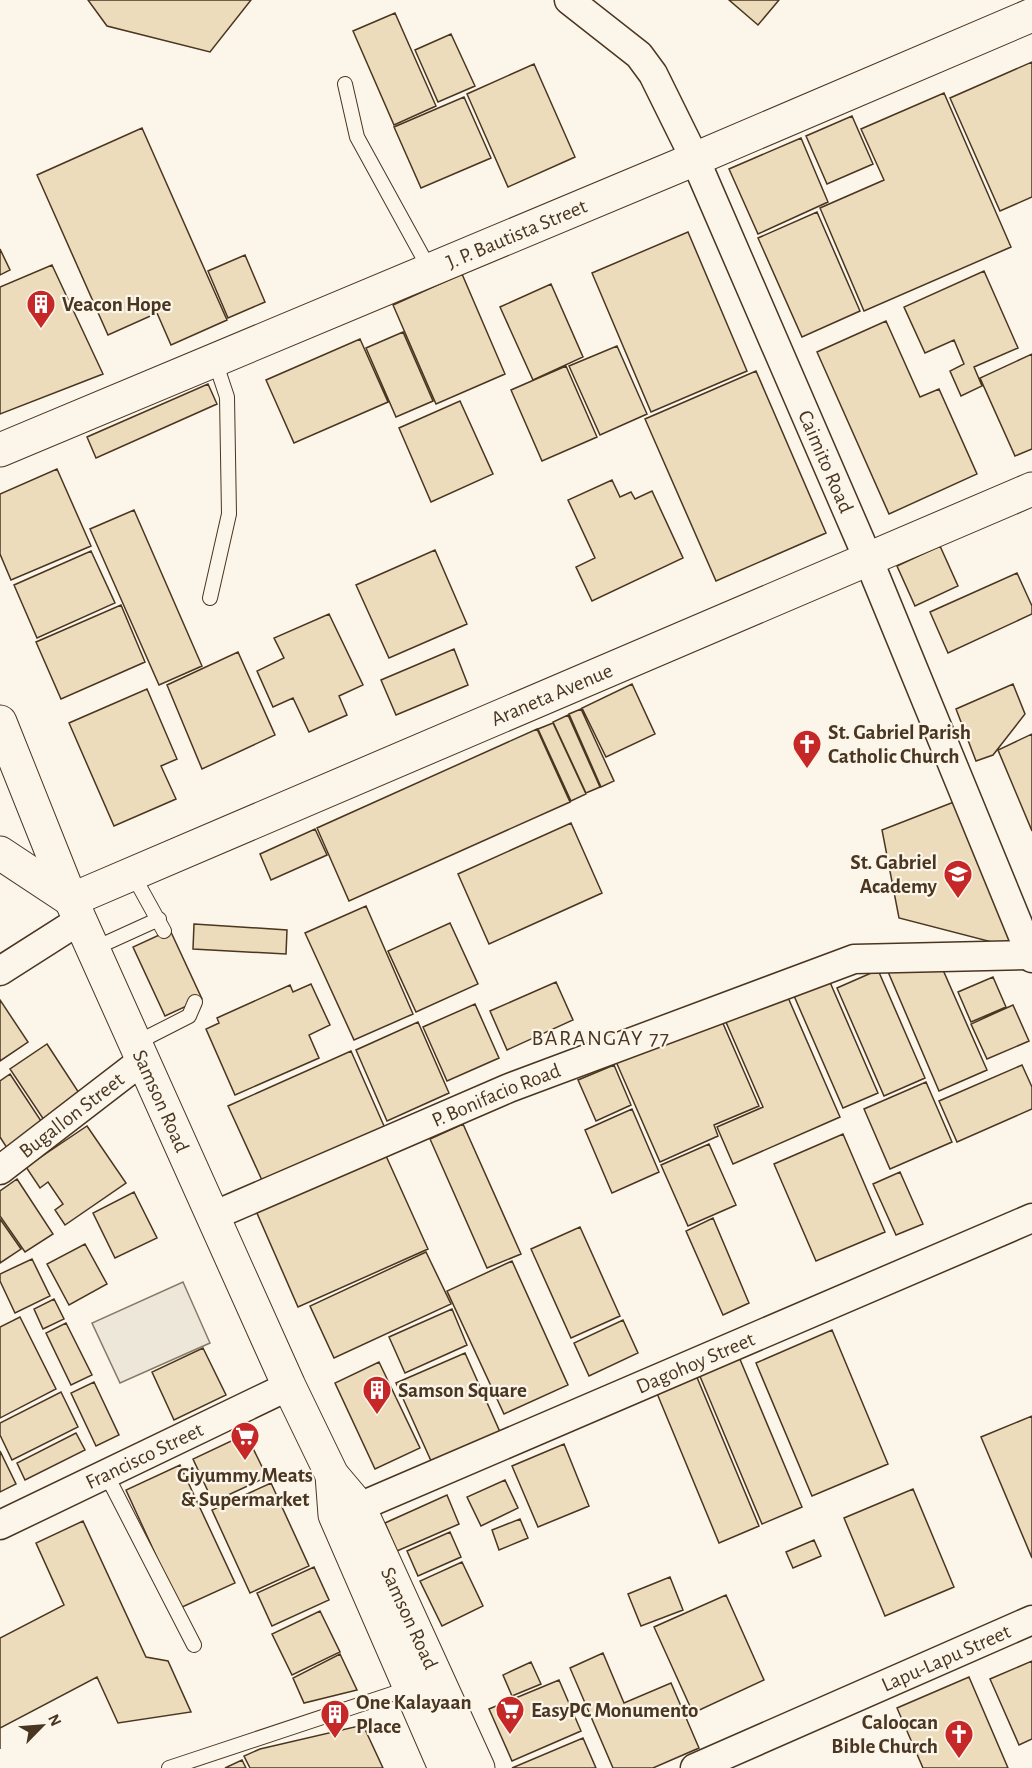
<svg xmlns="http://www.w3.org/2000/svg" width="1032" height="1768" font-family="'Alegreya Sans',sans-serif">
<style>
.parking{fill:#ede7d9;stroke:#887966;stroke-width:1.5}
.building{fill:#ecdcbc;stroke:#4a3520;stroke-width:1.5}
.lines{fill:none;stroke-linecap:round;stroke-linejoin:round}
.lane-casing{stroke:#4a3520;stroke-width:16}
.street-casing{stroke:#4a3520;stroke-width:31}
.secondary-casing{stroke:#4a3520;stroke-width:35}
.highway-casing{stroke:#4a3520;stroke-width:35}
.lane{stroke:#fbf6e9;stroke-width:14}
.street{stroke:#fbf6e9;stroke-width:28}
.secondary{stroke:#fbf6e9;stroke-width:33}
.highway{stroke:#fbf6e9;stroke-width:33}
.labels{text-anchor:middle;stroke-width:4.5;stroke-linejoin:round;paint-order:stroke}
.street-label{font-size:21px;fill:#4a3520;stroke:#fbf6e9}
.poi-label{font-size:21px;font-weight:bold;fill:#4a3520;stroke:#fbf6e9;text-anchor:start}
.neighbourhood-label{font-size:22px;letter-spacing:1.5px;fill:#4a3520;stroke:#fbf6e9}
</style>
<rect width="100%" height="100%" fill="#fbf6e9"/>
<path class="parking" d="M183,1282L210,1343L120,1383L92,1323Z"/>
<path class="building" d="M88,0H251L210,52L107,26Z
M729,0H779L758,25Z
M395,13L436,106L394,125L353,31Z
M451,34L475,86L438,102L415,50Z
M1032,62V197L1000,211L950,98Z
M534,64L575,157L508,187L467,94Z
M944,93L1011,247L864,311L820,208L884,180L861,129Z
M464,97L491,158L421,188L394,127Z
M852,116L873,164L827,184L806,136Z
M142,128L227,320L171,345L157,313L108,335L37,175Z
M801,138L828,202L758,234L729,169Z
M817,212L860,311L802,337L758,238Z
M688,232L747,371L651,412L592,273Z
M0,249L10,270L0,275Z
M245,255L265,302L228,318L208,271Z
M52,265L103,374L0,414V287Z
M984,271L1018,348L974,367L982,386L961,396L950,371L964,364L954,340L925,353L904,307Z
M462,274L505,374L436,404L393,305Z
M551,284L583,357L533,380L500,307Z
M886,321L920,397L939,389L977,474L889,514L817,352Z
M403,332L433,401L396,417L366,348Z
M360,339L388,402L294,443L266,380Z
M617,346L647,414L600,435L569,366Z
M1032,354V449L1015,456L980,378Z
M566,366L597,437L542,461L511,390Z
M756,371L826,533L716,581L645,419Z
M208,384L217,404L96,458L87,437Z
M460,401L493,474L431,502L399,428Z
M57,469L91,546L11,580L0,554V494Z
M612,480L620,497L631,492L635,499L652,491L683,558L592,601L576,567L595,558L568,500Z
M134,510L202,666L159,685L90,529Z
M940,546L958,586L915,606L897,566Z
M435,550L467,624L389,658L356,585Z
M91,551L115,603L37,638L14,585Z
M1017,573L1032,606V614L948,653L930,612Z
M121,605L145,662L61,699L36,642Z
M329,614L363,685L339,696L347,715L309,732L293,698L273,707L257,671L284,658L274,638Z
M454,649L468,685L396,715L381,680Z
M238,652L275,735L202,769L167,685Z
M632,684L655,734L606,757L582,708Z
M1013,684L1025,714L993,755L976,761L956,709Z
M147,689L177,759L161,766L176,799L114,826L69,723Z
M581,709L614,781L601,787L569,714Z
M568,715L600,787L586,793L553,722Z
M553,723L586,794L571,801L538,729Z
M537,729L570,802L349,901L317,828Z
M1032,734V831L998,750Z
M959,800L1019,949L899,918L882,830Z
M571,823L602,893L489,944L458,874Z
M315,829L327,855L271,880L260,854Z
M366,906L413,1014L354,1040L305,933Z
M450,923L478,984L416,1012L388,951Z
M194,924L287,930L286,954L193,949Z
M170,930L202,999L165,1016L133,947Z
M886,967L943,970L987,1070L939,1091Z
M878,970L925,1078L884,1096L837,988Z
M826,973L878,1093L843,1108L791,989Z
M993,977L1006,1007L971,1022L958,992Z
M556,982L573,1020L507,1050L490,1011Z
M311,984L330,1025L309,1035L319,1058L235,1095L206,1029L219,1023L217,1018L290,985L293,992Z
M783,986L840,1117L733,1164L717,1127L763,1107L722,1013Z
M0,1000L28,1042L0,1061Z
M475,1004L499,1058L447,1081L423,1027Z
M1013,1005L1029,1041L987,1059L971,1024Z
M718,1012L759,1106L714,1125L718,1136L660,1162L614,1057Z
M418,1022L449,1093L387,1121L356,1050Z
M47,1044L81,1096L44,1120L10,1069Z
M351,1051L388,1135L266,1189L228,1106Z
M614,1065L631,1105L596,1121L578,1080Z
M1022,1065L1032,1087V1109L957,1142L939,1101Z
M10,1074L43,1124L7,1148L0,1137V1081Z
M926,1082L952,1142L890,1169L864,1109Z
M632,1109L659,1172L612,1193L585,1130Z
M463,1124L521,1254L487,1268L430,1139Z
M87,1126L126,1183L65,1225L55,1210L63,1204L48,1182L40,1188L26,1167Z
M843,1134L885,1232L816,1261L774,1164Z
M709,1144L736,1205L688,1226L661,1165Z
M382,1147L428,1249L298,1307L253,1204Z
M900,1172L923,1224L896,1235L873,1184Z
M17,1179L53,1234L25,1252L0,1216V1191Z
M134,1192L157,1238L115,1258L93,1213Z
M713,1218L749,1303L723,1315L686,1231Z
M0,1219L21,1249L0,1263Z
M580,1227L620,1316L571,1338L531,1249Z
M85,1244L107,1284L69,1305L47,1264Z
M426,1252L451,1304L334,1358L310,1306Z
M32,1259L50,1296L15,1313L0,1281V1274Z
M512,1261L568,1385L504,1414L447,1291Z
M54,1299L64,1319L43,1329L34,1309Z
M452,1309L467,1345L405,1373L389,1337Z
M20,1317L56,1389L0,1418V1327Z
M623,1320L638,1353L589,1376L574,1343Z
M66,1323L92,1375L71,1385L46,1333Z
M832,1330L888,1464L812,1496L756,1363Z
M203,1348L226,1395L174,1420L152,1372Z
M465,1353L500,1432L432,1463L396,1383Z
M739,1357L802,1507L762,1524L699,1374Z
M379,1362L420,1448L375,1469L335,1383Z
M696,1375L759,1526L719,1543L656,1391Z
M94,1382L119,1435L96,1446L71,1393Z
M61,1392L78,1427L12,1460L0,1435V1423Z
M1032,1416V1558L981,1437Z
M76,1433L85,1450L25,1480L17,1463Z
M246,1434L267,1477L213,1502L193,1459Z
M564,1444L589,1506L538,1527L512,1466Z
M0,1451L16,1484L0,1492Z
M180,1465L235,1583L180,1608L126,1490Z
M505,1480L518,1508L481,1526L467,1497Z
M271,1483L309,1566L250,1593L212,1510Z
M913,1489L954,1587L885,1616L844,1518Z
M447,1495L459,1524L397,1551L385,1523Z
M520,1519L528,1538L499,1550L492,1530Z
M83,1521L146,1657L168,1661L191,1712L118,1723L97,1677L0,1728V1749V1638L64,1605L36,1543Z
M450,1532L461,1557L418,1576L407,1551Z
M814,1540L821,1556L793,1568L786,1552Z
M462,1562L483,1606L442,1626L420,1581Z
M314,1567L329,1600L272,1626L257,1593Z
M670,1577L683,1610L641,1626L628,1594Z
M726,1595L764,1680L693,1713L654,1627Z
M320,1611L340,1652L292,1675L272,1634Z
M603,1653L624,1703L671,1683L699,1748L653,1768H613L570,1668Z
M340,1654L357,1690L304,1703L293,1678Z
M1032,1661V1739L1019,1745L990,1679Z
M531,1662L541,1684L512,1696L503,1675Z
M969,1677L1008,1768H923L897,1708Z
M559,1680L581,1731L512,1761L489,1709Z
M363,1725L383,1768H250L244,1756L260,1749Z
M583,1738L596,1768H512Z
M242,1760L246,1768H225Z"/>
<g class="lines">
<g class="lane-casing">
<path id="lane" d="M345,84L357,137L430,270
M210,598L229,514L227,397L215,361
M133,875L164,931
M93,949L159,919
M136,1043L189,1016L195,1002
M106,1474L194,1645
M169,1768L410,1688"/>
</g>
<g class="street-casing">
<g id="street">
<path id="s1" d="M569,0L639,55L653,74L695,159L869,561L1032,958"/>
<path d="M0,971L80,920"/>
<path id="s2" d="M0,1170L143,1060"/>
<path id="s3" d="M213,1216L509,1088L854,959L1032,955"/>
<path id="s4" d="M359,1507L1032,1218"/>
<path id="s5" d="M0,1525L289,1386"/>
<path id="s6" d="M695,1768L1032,1620"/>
</g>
</g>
<g class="secondary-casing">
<g id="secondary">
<path id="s7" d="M0,450L695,159L1032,15"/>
<path id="s8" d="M0,853L71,900L1032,489"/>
</g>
</g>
<g class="highway-casing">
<g id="highway">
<path id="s9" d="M0,722L71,900L289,1386L332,1475L359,1507L478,1768"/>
<path d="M332,1475L335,1515L445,1768"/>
</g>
</g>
<use href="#lane" class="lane"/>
<use href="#street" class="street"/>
<use href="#secondary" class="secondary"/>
<use href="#highway" class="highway"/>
</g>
<defs>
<g id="building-pin" transform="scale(1.5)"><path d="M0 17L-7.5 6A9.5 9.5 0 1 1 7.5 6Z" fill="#c62828" stroke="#fbf6e9"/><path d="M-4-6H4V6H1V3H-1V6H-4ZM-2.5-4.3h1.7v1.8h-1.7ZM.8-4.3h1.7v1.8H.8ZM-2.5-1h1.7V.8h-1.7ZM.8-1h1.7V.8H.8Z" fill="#fff"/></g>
<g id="church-pin" transform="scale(1.5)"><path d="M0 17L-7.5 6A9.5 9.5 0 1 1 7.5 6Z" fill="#c62828" stroke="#fbf6e9"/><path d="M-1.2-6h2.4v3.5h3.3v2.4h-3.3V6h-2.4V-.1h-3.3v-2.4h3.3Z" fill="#fff"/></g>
<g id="school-pin" transform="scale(1.5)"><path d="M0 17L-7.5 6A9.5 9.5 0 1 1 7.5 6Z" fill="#c62828" stroke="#fbf6e9"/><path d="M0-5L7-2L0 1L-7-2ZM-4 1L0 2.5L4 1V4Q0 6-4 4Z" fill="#fff"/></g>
<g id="supermarket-pin" transform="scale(1.5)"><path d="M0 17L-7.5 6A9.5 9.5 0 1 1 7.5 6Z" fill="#c62828" stroke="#fbf6e9"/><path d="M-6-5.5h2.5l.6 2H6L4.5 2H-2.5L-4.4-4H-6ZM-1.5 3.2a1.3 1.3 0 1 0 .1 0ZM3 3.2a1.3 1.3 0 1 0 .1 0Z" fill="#fff"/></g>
</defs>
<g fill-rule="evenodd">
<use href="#building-pin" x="41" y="304"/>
<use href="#church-pin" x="807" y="744"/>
<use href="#school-pin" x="958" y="874"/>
<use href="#building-pin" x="377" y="1390"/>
<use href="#supermarket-pin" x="245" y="1436"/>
<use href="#supermarket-pin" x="510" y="1710"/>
<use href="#building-pin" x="335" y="1714"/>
<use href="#church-pin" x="959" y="1734"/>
</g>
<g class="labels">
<g class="street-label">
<text dy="7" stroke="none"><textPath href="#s7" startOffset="560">J. P. Bautista Street</textPath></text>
<text dy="7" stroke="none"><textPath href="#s1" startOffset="537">Caimito Road</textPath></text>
<text dy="7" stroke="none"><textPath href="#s8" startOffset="608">Araneta Avenue</textPath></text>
<text dy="7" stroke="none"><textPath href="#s3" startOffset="308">P. Bonifacio Road</textPath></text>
<text dy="7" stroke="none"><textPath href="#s9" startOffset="412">Samson Road</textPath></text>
<text dy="7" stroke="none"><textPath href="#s2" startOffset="90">Bugallon Street</textPath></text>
<text dy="7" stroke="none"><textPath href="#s4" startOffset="366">Dagohoy Street</textPath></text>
<text dy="7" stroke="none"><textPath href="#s5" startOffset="160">Francisco Street</textPath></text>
<text dy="7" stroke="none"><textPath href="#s9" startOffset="987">Samson Road</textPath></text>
<text dy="7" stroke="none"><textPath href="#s6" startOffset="274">Lapu-Lapu Street</textPath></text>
</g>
<g class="poi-label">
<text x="62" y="311">Veacon Hope</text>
<text x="828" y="739">St. Gabriel Parish<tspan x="828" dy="24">Catholic Church</tspan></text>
<text x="937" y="869" text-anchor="end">St. Gabriel<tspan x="937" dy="24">Academy</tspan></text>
<text x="398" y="1397">Samson Square</text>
<text x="245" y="1482" text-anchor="middle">Giyummy Meats<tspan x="245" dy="24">&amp; Supermarket</tspan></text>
<text x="356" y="1709">One Kalayaan<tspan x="356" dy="24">Place</tspan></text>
<text x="531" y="1717">EasyPC Monumento</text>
<text x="938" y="1729" text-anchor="end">Caloocan<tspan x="938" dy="24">Bible Church</tspan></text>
</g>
<g class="neighbourhood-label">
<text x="601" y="1045">BARANGAY 77</text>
</g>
</g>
<g transform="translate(42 1726) rotate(65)" stroke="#fbf6e9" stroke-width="4.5" paint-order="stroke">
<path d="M0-4.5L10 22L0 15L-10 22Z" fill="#4a3520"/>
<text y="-9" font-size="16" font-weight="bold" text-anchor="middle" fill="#4a3520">N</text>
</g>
</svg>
